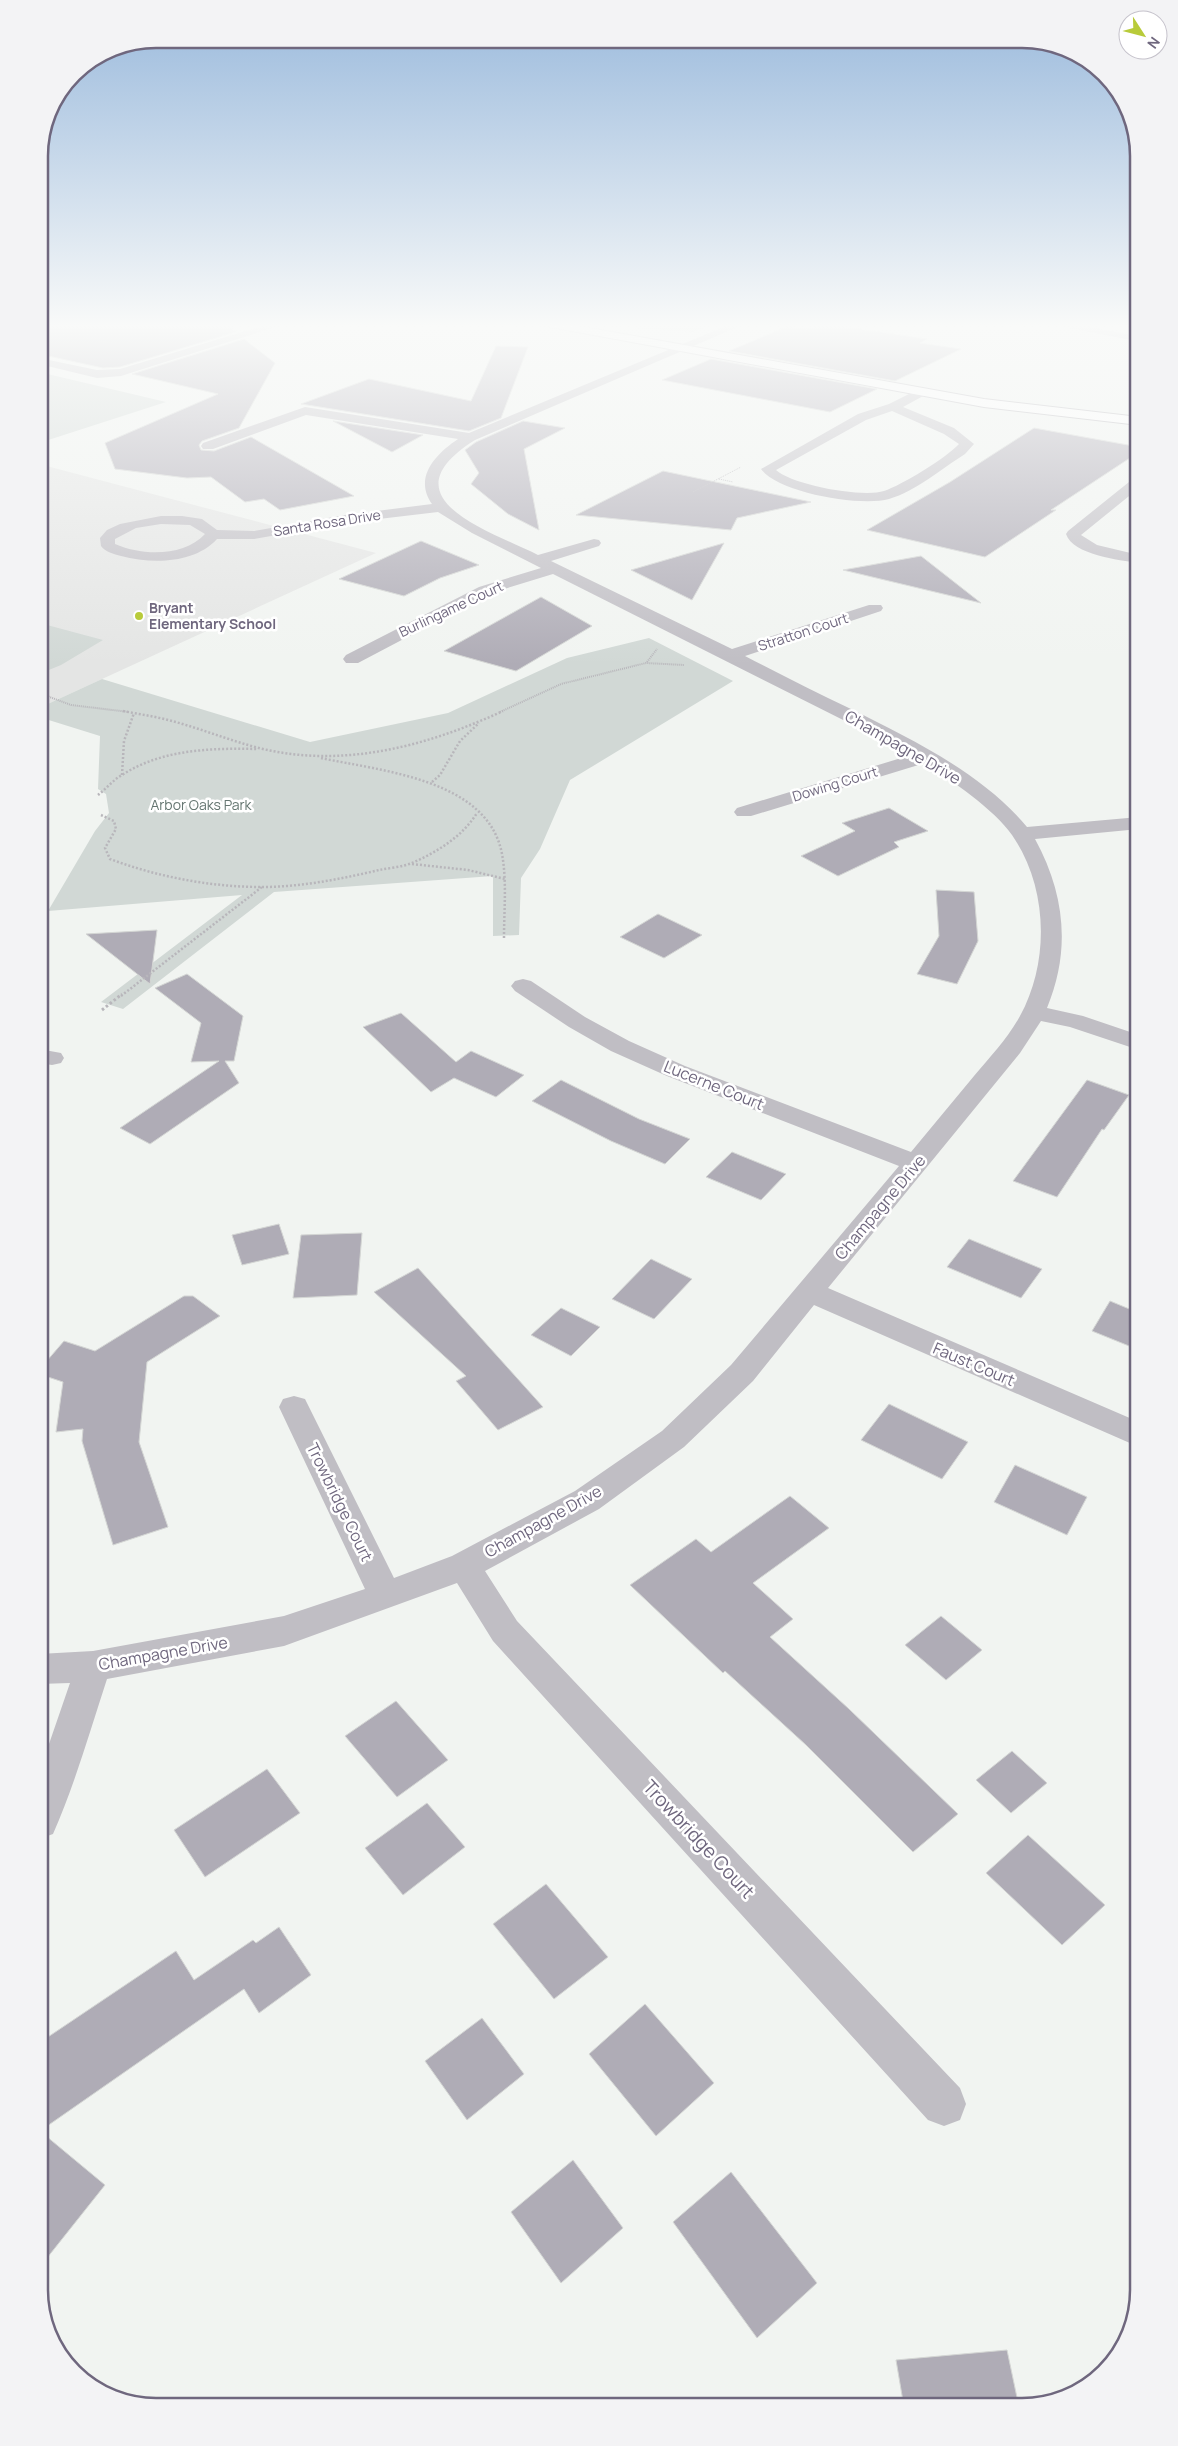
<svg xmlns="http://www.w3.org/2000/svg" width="1178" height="2446" font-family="Manrope,sans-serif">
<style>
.built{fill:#e4e5e4}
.green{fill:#d1d8d5}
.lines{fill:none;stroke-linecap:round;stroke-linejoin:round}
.stream{stroke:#c2c0cb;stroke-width:5}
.building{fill:#afacb6;stroke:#d4d6d4}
.major-casing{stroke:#b4b2b8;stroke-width:2}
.path-far3{stroke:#b8b6bb;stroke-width:1;stroke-dasharray:1 1;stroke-linecap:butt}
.path-far2{stroke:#b8b6bb;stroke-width:2;stroke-dasharray:1 1;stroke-linecap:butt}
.path-far1{stroke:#b8b6bb;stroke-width:2.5;stroke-dasharray:2 2;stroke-linecap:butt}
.path{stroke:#b8b6bb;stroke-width:3;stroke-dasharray:2.5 2.5;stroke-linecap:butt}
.minor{fill:#c0bec4;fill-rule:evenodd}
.major{fill:#fff;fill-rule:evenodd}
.poi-dot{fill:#b8cb3a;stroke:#fff;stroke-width:2}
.labels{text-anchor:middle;stroke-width:5;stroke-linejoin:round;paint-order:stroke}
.far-street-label{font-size:14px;fill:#6f677e;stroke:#fff}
.far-poi-label{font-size:14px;font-weight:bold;fill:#6f677e;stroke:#fff;text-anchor:start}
.far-park-label{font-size:14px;fill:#657671;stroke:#fff}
.street-label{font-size:16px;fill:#6f677e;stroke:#fff}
.near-street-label{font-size:19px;fill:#6f677e;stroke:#fff}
.rim{fill:none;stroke:#6f677e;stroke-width:2.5}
</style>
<rect width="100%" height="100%" fill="#f1f4f1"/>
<path class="built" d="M39,464L376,553L39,708Z"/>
<path class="green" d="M635,323H718L693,332L633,328Z
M39,372L166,402L39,443Z
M47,625L103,640L61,665L39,674V629Z
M649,638L733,681L570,780L540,849L521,878L519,935L493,936V876L274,892L123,1009L101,1002L242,895L48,911L95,831L109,813L106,794L98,789L100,736L39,717V708L102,679L310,742L448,713L567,658Z"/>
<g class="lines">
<path class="stream" d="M1057,323L1139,339
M617,325L623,323"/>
</g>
<path class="building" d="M62,323H225L236,332L120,367L103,368L39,354V329Z
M821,323L927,339L920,343L961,349L895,381L729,351L788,326L807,329Z
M244,339L275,363L239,428L202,441L199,445L201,450L214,451L251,437L354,496L280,510L264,499L245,502L211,477L187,478L115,469L105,443L218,394L132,374Z
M496,346L528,347L501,418L469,431L301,404L369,379L471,401Z
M711,359L877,389L830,412L662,380Z
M333,421L423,435L392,452Z
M523,421L565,428L524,449L539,530L508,514L471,484L479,473L465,450L476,442Z
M1034,428L1139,447V452L1051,510H1056L985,557L867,530L950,482Z
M663,471L811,502L737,518L731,530L576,515Z
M421,541L479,565L440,578L404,596L339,579Z
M724,543L692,600L631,570Z
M921,556L981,603L843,570Z
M541,597L592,626L516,671L444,651Z
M889,808L928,831L894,842L899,847L838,876L801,856L855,831L842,823Z
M936,890L974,892L978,941L957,984L917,974L939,936Z
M658,914L702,935L664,958L620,937Z
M157,930L150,984L86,934Z
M187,974L243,1016L234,1061H225L239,1083L150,1144L120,1128L219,1061L191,1062L201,1023L155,988Z
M401,1013L456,1062L471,1051L524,1075L496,1097L454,1078L431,1092L363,1027Z
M561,1080L639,1119L690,1139L665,1164L611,1141L532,1101Z
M1087,1080L1129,1095L1104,1130L1102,1129L1057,1197L1013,1181Z
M732,1152L786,1174L761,1200L706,1177Z
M279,1224L289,1254L242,1265L232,1235Z
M362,1233L357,1295L293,1298L301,1235Z
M969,1239L1042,1269L1021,1298L947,1267Z
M651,1259L692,1279L654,1319L612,1299Z
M418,1268L543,1407L498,1430L456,1381L466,1376L374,1292Z
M184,1296H193L220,1316L147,1362L139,1442L168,1527L113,1545L82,1441L83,1429L56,1432L63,1382L39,1374V1370L64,1341L95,1351Z
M1110,1301L1139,1313V1350L1092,1331Z
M561,1308L600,1327L571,1356L531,1335Z
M889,1404L968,1442L942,1479L861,1440Z
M1015,1465L1087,1497L1067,1535L994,1502Z
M790,1496L829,1528L753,1583L793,1619L770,1637L849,1709L958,1814L913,1852L806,1745L725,1671L723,1673L630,1585L696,1539L711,1552Z
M941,1616L982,1650L946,1680L905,1645Z
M396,1701L448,1760L397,1797L345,1736Z
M1012,1751L1047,1783L1011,1813L976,1780Z
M267,1769L300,1813L205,1877L174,1830Z
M427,1803L465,1847L403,1895L365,1848Z
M1028,1835L1105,1905L1062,1945L986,1873Z
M546,1884L608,1957L554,1999L493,1924Z
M279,1927L311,1975L259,2013L244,1989L40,2131L105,2185L39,2268V2043L176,1951L194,1980L253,1940L256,1943Z
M645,2004L714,2083L656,2136L589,2054Z
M482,2018L524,2074L467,2120L425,2061Z
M573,2160L623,2228L561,2283L511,2212Z
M731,2172L817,2283L757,2338L673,2222Z
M1007,2350L1019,2407H904L896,2360Z"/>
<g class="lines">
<g class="major-casing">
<path id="major" d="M540,323H562L984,399L1139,417V425L984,407L545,326Z"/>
</g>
<path class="path-far3" d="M49,323L56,324
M143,323L149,325L158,323
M39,327L44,328
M96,327L106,329
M83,330L93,332
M70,334L87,338
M133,335L143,337
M92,338L101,339L85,340Z
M121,339L131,341
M99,341L118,344
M719,479L733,482
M693,492L741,467"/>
<path class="path-far2" d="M647,662L657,649
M39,693L71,705L129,712
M500,712L561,684L646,663L684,665"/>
<path class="path-far1" d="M123,711C138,714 153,716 168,720C200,728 230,741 263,749C345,768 427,746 503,711
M321,758C381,771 488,779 502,854C507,881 504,910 504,938
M122,775L124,741L134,713
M432,782L440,775L460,741L479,723
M98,795C106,789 113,780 122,775C162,749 212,748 258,749
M101,815L114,821L116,829L105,848L110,859C158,877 211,887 262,887C301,887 341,879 379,870C389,868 402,867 412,863C437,852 462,837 477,813
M412,864L468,870L505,879
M121,996L262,887"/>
<path class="path" d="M102,1010L122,994"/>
<path class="minor" d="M272,323H288L121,376L97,378L39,364V358L97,370L120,369Z
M733,323H747L475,440C383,498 488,530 538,555L594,539L599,540L601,543L599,546L551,561L732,649L869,605H881L883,608L881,611L745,656C780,674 815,692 851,709C913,740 982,773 1027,827L1139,817V829L1035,839C1065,894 1071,950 1047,1008L1083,1016L1139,1035V1050L1070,1027L1041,1021L1020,1053L828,1288L1139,1422V1447L814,1305L753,1381L684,1447L599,1509L485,1571L517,1621L960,2088L966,2104L960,2120L944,2126L928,2120L493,1641L457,1583L284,1646L107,1679C90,1731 75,1784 53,1834L39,1839V1773L70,1683L39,1684V1654L93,1651L284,1616L365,1589L279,1407L283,1399L294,1396L305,1399L394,1578L452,1556L575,1491L662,1431L731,1365L899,1166L667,1076L611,1051L569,1027L515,991L511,986L515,981L523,979L531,981L585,1017L629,1041L685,1066L911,1152C932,1127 953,1101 974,1076C990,1057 1008,1038 1020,1016C1050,961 1048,887 1012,835C995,810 951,780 925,763L751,816H737L734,812L737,808L911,755L881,739L553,574L491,593L358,663H346L343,659L346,655L479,587L541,568L472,533L438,512L345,523L254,539H217C194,564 152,564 121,556C114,554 105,552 101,546L100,538L107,530L120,524L161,516H182L202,519L217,530L254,531L345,515L432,504C413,477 436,454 458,439L306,415L213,449H203L201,446L203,443L305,407L469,433ZM161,524L190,525L205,534C184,557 142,556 115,544V539L136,528Z
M921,388L927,392L925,395L903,407L954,428L974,444L965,454C941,469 916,491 889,499C861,507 778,493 761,469L858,414L889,404ZM892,411L944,434L959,444C946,458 902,485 884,491C863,498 792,485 776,470L866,420Z
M1139,477V488L1081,535L1097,545L1139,555V563C1119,560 1073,555 1066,534L1068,531L1134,478Z
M39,1049L61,1053L64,1058L61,1063L52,1065L39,1063Z"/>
<use href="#major" class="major"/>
</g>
<linearGradient id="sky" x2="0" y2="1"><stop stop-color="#99b9dc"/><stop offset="0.49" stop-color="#f9faf9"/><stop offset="1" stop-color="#f9faf9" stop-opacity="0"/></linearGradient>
<rect width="1178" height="665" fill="url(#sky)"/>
<circle class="poi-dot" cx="139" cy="616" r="5"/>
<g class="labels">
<g class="far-street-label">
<text transform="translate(327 523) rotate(-9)" y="5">Santa Rosa Drive</text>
<text transform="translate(451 609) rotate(-25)" y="5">Burlingame Court</text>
<text transform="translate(803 632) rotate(-18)" y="5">Stratton Court</text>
<text transform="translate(835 784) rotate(-17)" y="5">Dowing Court</text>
</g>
<g class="far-poi-label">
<text x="149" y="613">Bryant<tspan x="149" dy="16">Elementary School</tspan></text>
</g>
<g class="far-park-label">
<text x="201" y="810">Arbor Oaks Park</text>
</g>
<g class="street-label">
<text transform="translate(903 747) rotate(30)" y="6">Champagne Drive</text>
<text transform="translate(714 1085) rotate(22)" y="6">Lucerne Court</text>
<text transform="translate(880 1207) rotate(-50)" y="6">Champagne Drive</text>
<text transform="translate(974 1364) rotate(23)" y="6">Faust Court</text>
<text transform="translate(340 1502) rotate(64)" y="6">Trowbridge Court</text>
<text transform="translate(543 1521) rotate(-29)" y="6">Champagne Drive</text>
<text transform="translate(163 1653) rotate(-10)" y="6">Champagne Drive</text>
</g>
<g class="near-street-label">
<text transform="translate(699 1839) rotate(47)" y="7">Trowbridge Court</text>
</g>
</g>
<path d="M0 0H1178V2446H0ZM156 48H1022A108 108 0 0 1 1130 156V2290A108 108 0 0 1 1022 2398H156A108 108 0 0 1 48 2290V156A108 108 0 0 1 156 48Z" fill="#f3f3f5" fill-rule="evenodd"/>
<path class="rim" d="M156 48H1022A108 108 0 0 1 1130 156V2290A108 108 0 0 1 1022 2398H156A108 108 0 0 1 48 2290V156A108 108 0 0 1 156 48Z"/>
<g transform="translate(1143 35) rotate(126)"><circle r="24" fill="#ffffff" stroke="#c5c2cb"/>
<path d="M0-4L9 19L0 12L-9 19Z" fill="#b8cb3a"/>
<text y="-8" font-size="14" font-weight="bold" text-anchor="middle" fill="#6f677e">N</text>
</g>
</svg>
